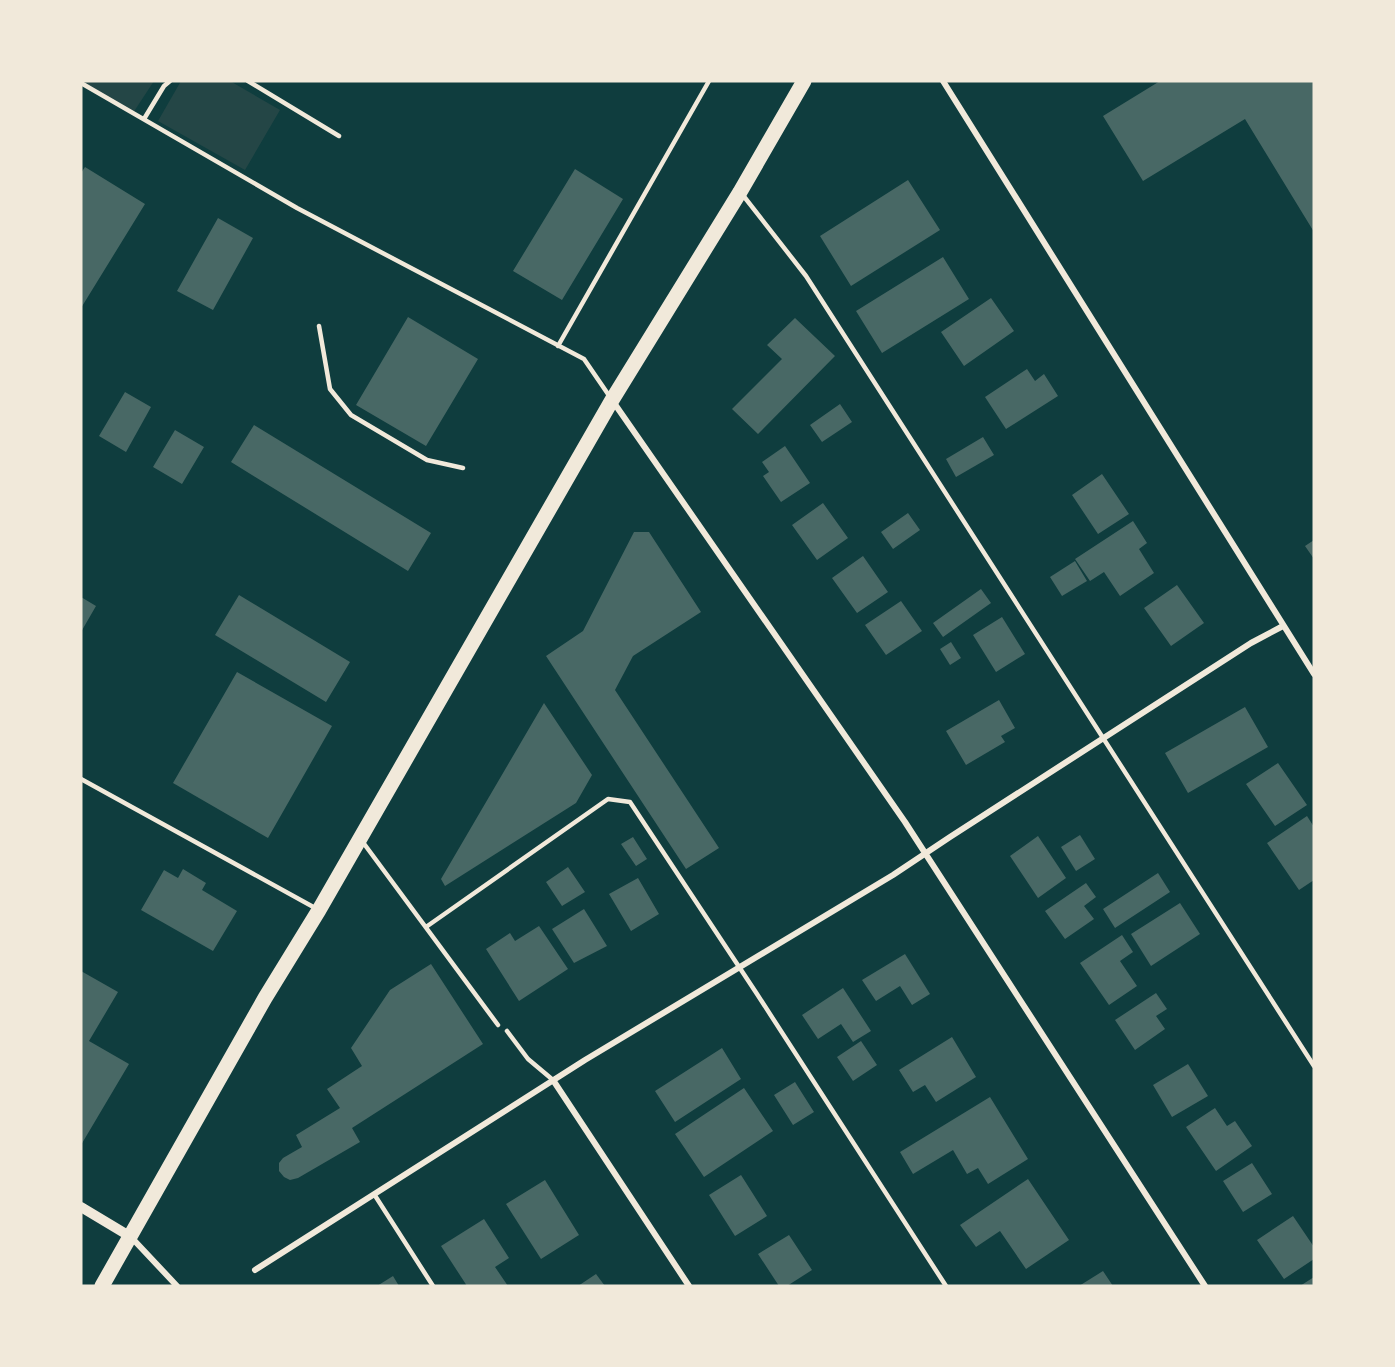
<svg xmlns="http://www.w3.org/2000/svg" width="1395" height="1367" font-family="'Open Sans',sans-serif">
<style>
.green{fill:#244646}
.building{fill:#486865}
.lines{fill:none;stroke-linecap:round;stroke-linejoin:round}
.service{stroke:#f1e9da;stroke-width:4.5}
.minor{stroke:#f1e9da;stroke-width:6}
.tertiary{stroke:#f1e9da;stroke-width:10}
.primary{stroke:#f1e9da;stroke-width:15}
</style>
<rect width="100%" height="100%" fill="#0f3d3e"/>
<path class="green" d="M81,81H154L133,113Z
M181,81H230L280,110L245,170L158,121Z"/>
<path class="building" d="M1160,81H1314V232L1245,119L1143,181L1103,116Z
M85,167L145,204L81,308V173Z
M575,169L623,199L562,300L513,271Z
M908,180L940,230L851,286L820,236Z
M218,218L253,238L213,310L177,291Z
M943,257L969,299L882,353L856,311Z
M991,298L1014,331L964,366L941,332Z
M408,317L478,359L426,446L356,405Z
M795,318L835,356L758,434L732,409L782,359L767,345Z
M1027,369L1035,381L1044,374L1058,396L1006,429L985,397Z
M125,392L151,407L126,452L99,436Z
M840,404L852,422L822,442L810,425Z
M254,425L431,533L408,571L231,462Z
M175,430L204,447L182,484L153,467Z
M983,437L994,455L956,477L946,459Z
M785,446L810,483L781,502L763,476L769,472L762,462Z
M1102,474L1129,514L1098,534L1072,495Z
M823,503L848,538L817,560L792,525Z
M908,513L920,530L893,549L881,532Z
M1133,521L1147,543L1139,549L1154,573L1120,596L1104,572L1090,581L1075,559Z
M634,532H649L701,612L633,656L615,690L719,848L686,869L546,656L583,631Z
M1314,540V559L1305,546Z
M863,556L888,592L857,613L832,578Z
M1075,561L1087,581L1062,596L1050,577Z
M1177,585L1204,623L1171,646L1144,608Z
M981,589L991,603L943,637L933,623Z
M239,595L350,662L326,702L215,635Z
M81,597L96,606L81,632Z
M901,601L922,631L886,655L865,625Z
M1002,617L1025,654L996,672L973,635Z
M951,642L961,658L950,665L940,649Z
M237,672L332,726L268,838L173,783Z
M999,700L1015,728L1001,736L1005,742L966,765L946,731Z
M544,703L592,775L576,803L445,886L441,879Z
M1245,707L1268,747L1188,793L1165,753Z
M1278,763L1307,805L1275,826L1246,784Z
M1307,816L1314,827V880L1299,890L1267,843Z
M1080,835L1095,859L1076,871L1061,847Z
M1038,836L1066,878L1038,898L1010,856Z
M633,837L647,859L636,866L621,844Z
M568,867L585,892L562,906L546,882Z
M183,869L206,883L202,890L237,911L213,951L141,910L164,870L178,878Z
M1158,873L1170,892L1115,928L1103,909Z
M638,878L659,914L631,931L609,894Z
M1086,883L1096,897L1084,906L1094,919L1065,939L1045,911Z
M1180,903L1200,934L1151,966L1131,934Z
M584,909L607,946L574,963L552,929Z
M539,926L568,969L519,1001L486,949L510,933L515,941Z
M1122,935L1133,952L1120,961L1137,986L1109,1005L1080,963Z
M905,954L930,994L912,1005L900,986L876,1001L862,980Z
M431,964L483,1044L352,1128L360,1142L298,1178L290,1180L284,1177L279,1171V1163L283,1158L302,1147L296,1135L340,1108L327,1089L362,1066L351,1048L390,990Z
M81,971L118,992L89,1041L129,1064L81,1145Z
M843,988L871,1031L853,1042L841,1024L818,1039L802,1015Z
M1156,993L1167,1009L1156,1016L1165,1029L1135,1050L1115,1020Z
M952,1037L976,1077L936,1102L925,1085L913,1092L899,1070Z
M861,1041L877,1065L853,1081L837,1057Z
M722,1048L741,1079L675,1122L655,1091Z
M1188,1064L1208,1096L1172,1117L1153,1085Z
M795,1082L814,1112L793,1125L774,1095Z
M744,1088L773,1131L704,1177L675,1134Z
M990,1097L1028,1159L988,1184L978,1168L967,1174L953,1150L913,1174L900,1152Z
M1215,1108L1227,1126L1235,1121L1252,1146L1216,1171L1186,1127Z
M1252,1163L1272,1194L1243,1212L1223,1181Z
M741,1175L767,1216L735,1236L709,1195Z
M1028,1179L1069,1240L1026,1269L1000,1231L976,1247L960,1225Z
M545,1180L579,1235L541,1259L506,1204Z
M1293,1216L1314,1247V1259L1284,1279L1257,1240Z
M484,1219L509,1258L495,1267L508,1286H467L441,1246Z
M789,1235L812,1270L787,1286H779L758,1254Z
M1103,1271L1113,1286H1079Z
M596,1274L605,1286H578Z
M393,1276L399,1286H377Z
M1314,1277V1286H1300Z"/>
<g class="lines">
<path class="service" d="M248,81L339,136
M81,83L297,208L584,359L610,397
M144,119L164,86L170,81
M742,194L806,276L1314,1066
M319,326L330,389L351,415L427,460L463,468
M558,346L709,81
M81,779L317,909
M362,841L498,1025
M426,927L608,799L630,802L757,994L946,1286
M507,1031L528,1059L553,1080
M374,1194L433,1286"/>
<path class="minor" d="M943,81L1314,674
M612,400L905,822L1205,1286
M553,1080L689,1286
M131,1237L177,1286
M255,1270L585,1060L893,875L950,837L1251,643L1283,626"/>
<path class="tertiary" d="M81,1207L131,1237"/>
<path class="primary" d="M102,1286L265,998L319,910L612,400L740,192L804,81"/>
</g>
<rect width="1395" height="1367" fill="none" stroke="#f1e9da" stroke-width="165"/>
</svg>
